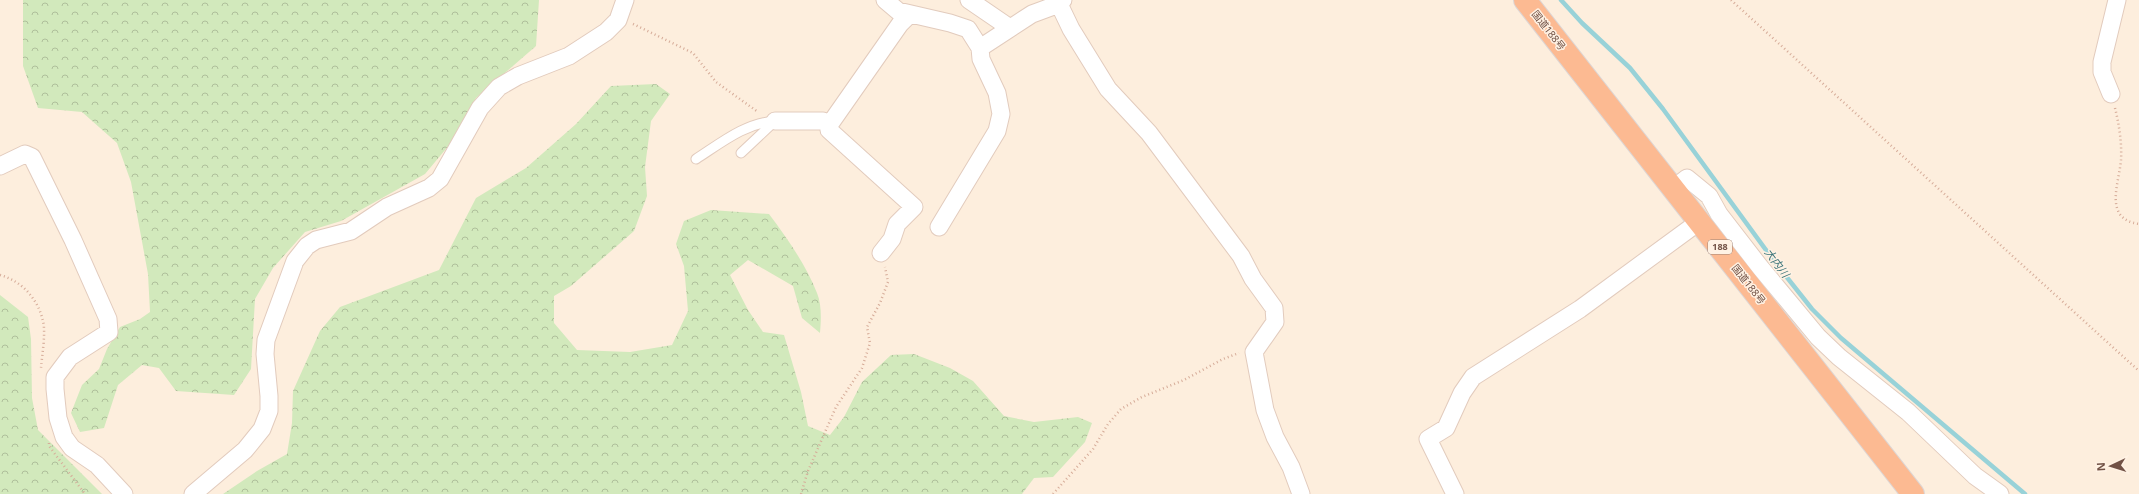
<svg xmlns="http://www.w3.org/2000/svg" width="2139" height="494" font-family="'Noto Sans','Noto Sans JP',sans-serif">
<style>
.forest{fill:url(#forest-crowns)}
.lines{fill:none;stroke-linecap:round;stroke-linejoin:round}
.stream{stroke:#98d2d8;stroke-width:4.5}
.service-casing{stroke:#e2cbbd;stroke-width:11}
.minor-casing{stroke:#e2cbbd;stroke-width:19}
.trunk-casing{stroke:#ddd5d3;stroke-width:24}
.path{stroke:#d6ac99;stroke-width:2.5;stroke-dasharray:1 3;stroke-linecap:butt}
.service{stroke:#fff;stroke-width:9}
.minor{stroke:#fff;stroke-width:17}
.trunk{stroke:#fcba92;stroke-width:22}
.labels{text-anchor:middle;stroke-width:3;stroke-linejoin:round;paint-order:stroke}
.shield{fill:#fff2e4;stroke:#9c8275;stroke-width:1}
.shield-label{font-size:9px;font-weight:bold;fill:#725246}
.street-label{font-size:10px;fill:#725246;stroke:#fff2e4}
.water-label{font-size:11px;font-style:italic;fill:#3a7378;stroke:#fff2e4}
</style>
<defs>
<pattern id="forest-crowns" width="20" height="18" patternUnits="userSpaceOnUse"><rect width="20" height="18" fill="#d2e9bc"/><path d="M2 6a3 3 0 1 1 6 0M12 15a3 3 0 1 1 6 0" fill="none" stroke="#afbf9b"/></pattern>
</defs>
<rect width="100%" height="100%" fill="#fdeedd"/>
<path class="forest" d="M23,0H539L536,46L476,98L450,144L425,174L341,221L305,232L273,268L255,299L251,369L234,395L176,391L159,368L142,365L118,385L104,428L80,432L71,413L82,385L99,369L107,349L120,327L140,319L150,312L148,274L131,182L117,143L82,112L38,108L23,66Z
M656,84L670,94L651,121L645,167L647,196L634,231L571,286L554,296V323L577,350L630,352L672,345L688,311L684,266L676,244L684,221L711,210L769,214C787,238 806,265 817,293C822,305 821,321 820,333L802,318L793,286L748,260L730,275L748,310L763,332L784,335L801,392L808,426L830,435L844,417L862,382L891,355L914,354L950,368L973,381L1004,416L1034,422L1078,417L1092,423L1085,442L1053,477L1034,478L1022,494H223L257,471L287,454L292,423L293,391L320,331L340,307L439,270L476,198L526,168L576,124L611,86Z
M0,295L28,317L31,339L32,398L38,430L102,494H0Z"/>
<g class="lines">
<path class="stream" d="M1561,0L1582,23L1630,68L1663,109L1774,261L1812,309L1841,338L2025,494"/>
<g class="service-casing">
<path id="service" d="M741,153L775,121
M696,159C721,143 745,123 775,121"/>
</g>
<g class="minor-casing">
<path id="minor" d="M885,0L898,11L950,23L968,29L980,48L981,59L997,93L1001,114L997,131L939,227
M969,0L1010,28
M1059,4L1071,29L1108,89L1149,133L1241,256L1253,279L1274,308L1275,322L1254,352L1265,410L1275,437L1291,467L1301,494
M980,48L1032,14L1059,4L1063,0
M2111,94L2102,72V62L2117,0
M775,121H823L830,124
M0,166L25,154L32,157L73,240L108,319L109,332L70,357L55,377V389L58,418L64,437L72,448L97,465L124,494
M1674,188L1687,178L1709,196L1719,214L1760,267L1818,337L1839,357L1908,412L1975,476L2000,494
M881,253L892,239L897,224L914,207L829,130L830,124L900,24L910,14
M193,494L245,450L262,429L269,411V396L265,354L266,340L295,261L307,246L316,240L351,231L387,207L429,188L440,179L480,108L499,87L518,76L569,56L606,32L618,20L625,0
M1455,494L1428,439L1446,428L1462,393L1473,377L1580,309L1700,221"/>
</g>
<g class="trunk-casing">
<path id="trunk" d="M1525,0L1913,494"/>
</g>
<path class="path" d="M1731,0L2139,371
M633,24L693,53L716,82L758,112
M2115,108C2119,124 2122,143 2121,160C2119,184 2103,219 2139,224
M0,275C22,281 38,299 43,321C46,333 42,355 41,368
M49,443V446L85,494
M801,494L808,471L836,407L862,368L870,343L867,327L880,303L888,282L885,267
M1053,494L1093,449L1108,424L1121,409L1142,397L1184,380L1223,359L1239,353"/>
<use href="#service" class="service"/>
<use href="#minor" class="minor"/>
<use href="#trunk" class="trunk"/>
</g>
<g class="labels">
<rect class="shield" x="1708" y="240" width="24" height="14" rx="3"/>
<g class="shield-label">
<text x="1720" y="250">188</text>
</g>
<g class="street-label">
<text transform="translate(1549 30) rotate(52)" y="4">国道188号</text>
<text transform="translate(1749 284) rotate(52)" y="4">国道188号</text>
</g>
<g class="water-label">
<text transform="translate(1777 263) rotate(53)" y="4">大内川</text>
</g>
</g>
<g transform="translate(2111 466) rotate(266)" stroke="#fff2e4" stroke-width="3" paint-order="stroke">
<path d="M0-3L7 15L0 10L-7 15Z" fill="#725246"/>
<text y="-6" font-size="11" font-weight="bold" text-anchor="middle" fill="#725246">N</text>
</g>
</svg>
